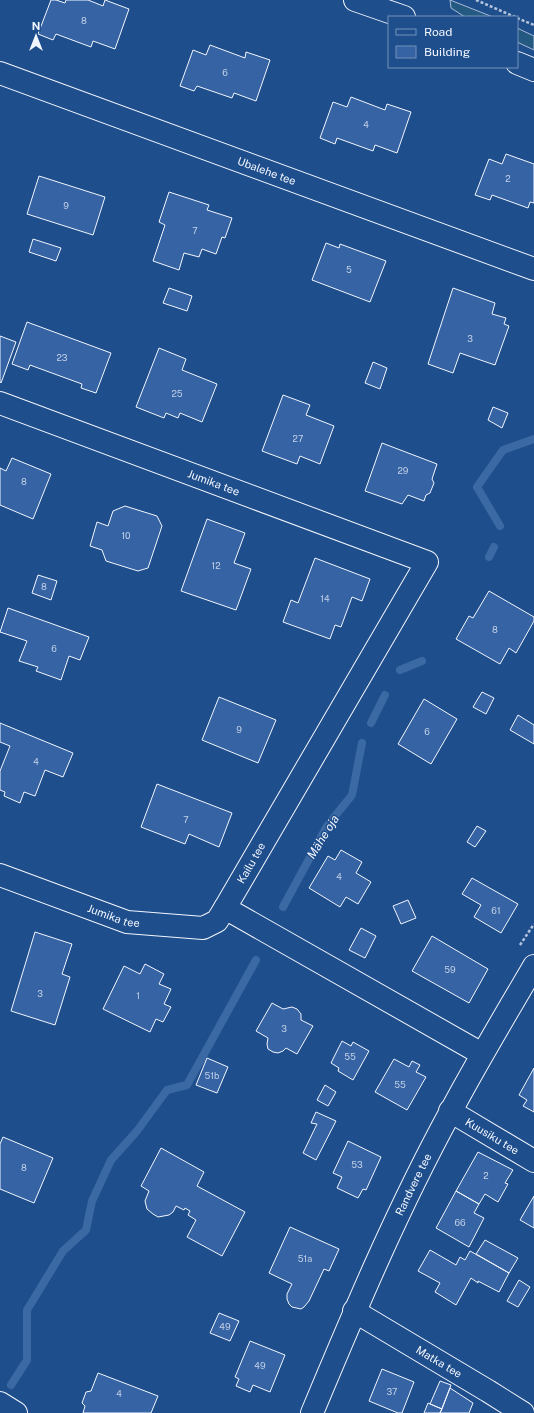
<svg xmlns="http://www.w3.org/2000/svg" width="534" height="1413" font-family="'Public Sans',sans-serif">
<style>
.green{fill:#245a82;stroke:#a8bbd7}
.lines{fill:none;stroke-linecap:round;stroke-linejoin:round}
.stream{stroke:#3b69a3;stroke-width:8}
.building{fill:#3563a3;stroke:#f2f6ff}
.minor-casing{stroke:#f2f6ff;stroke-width:24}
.secondary-casing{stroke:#f2f6ff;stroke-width:24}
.path{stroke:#b3c4dc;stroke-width:2.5;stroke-dasharray:3 2;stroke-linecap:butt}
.minor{stroke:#1f4e8c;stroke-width:22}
.secondary{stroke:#1f4e8c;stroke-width:22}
.labels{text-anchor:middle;stroke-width:3;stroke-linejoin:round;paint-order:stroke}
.number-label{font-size:9px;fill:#c3d1e8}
.street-label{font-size:11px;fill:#f2f6ff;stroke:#1f4e8c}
.water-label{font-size:12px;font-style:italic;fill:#f2f6ff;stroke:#1f4e8c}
</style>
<rect width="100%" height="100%" fill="#1f4e8c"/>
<path class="green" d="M450,0L493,17H465L451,8Z
M517,28L534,36V50L517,42Z"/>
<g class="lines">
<path class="stream" d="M500,526L477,487L503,450L534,439
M489,557L494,547
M400,670L422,661
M371,723L385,695
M283,907L327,826L352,795L362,743
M11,1385L27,1360V1310L63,1251L86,1230L92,1201L111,1160L137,1131L167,1090L187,1085L256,960"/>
</g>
<path class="building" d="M51,0H56L65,3L66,0H88L103,6L105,0L129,9L115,49L93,41L91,47L56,34L53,40L38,34Z
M210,45L245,58L246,52L270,60L256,101L234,93L232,98L197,86L194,91L180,86L193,50L206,55Z
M351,97L385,110L387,104L411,112L397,153L375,145L373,151L337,138L335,144L320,138L333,102L347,107Z
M506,154L534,164V203L530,202L528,208L492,195L490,200L475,195L489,159L502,164Z
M39,176L105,197L93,235L27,214Z
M169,192L209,205L207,210L232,218L225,238L222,237L216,254L202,249L199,257L184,253L179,270L153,261L165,225L159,222Z
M33,239L61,248L56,261L29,252Z
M326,243L339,248L340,244L386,261L370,302L312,280Z
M169,288L192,296L187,311L163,303Z
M453,288L495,303L492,314L506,318L504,324L509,326L495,365L460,353L453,373L428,364Z
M27,322L111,353L96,393L81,388L82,384L30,365L28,370L12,364Z
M0,336L16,342L1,383L0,382Z
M159,348L186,359L182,370L217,384L202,422L180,413L178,418L166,413L164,418L136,407Z
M373,362L387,368L380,389L365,383Z
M283,395L310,405L306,415L334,426L320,464L300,456L297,464L262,451Z
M493,407L508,413L502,428L488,420Z
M382,443L437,464L432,479L434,483L430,493L426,495L424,501L408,495L402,504L365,491Z
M12,458L51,474L33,519L0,505V468L6,471Z
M125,506L157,516L162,526L148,568L138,571L106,561L102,550L90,546L97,522L108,526L113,511Z
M207,519L245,533L234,563L251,569L236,610L181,591Z
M315,558L370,579L362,601L352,597L341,627L335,625L330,639L283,622L291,600L298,603Z
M38,575L57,581L51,600L32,593Z
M489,591L534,617V621L516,653L509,648L500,664L456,639L469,616L473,618Z
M8,608L89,637L80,660L69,656L61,680L36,671L38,667L19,661L27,641L0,632Z
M482,692L494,698L486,714L473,707Z
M219,697L276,720L258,763L202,740Z
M424,699L457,719L431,764L398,744Z
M518,715L534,725V744L510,730Z
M0,723L73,753L63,777L45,770L35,796L24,792L20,803L4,796L5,792L0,790V771L10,746L0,742Z
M157,784L232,813L219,847L189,834L185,844L141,827Z
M477,826L486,831L475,847L467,842Z
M341,850L362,862L356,873L371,882L358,904L346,897L340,907L309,888L328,856L335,860Z
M472,878L518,904L501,933L474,917L481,905L462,894Z
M408,900L416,918L401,924L393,906Z
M361,928L376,936L365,958L349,950Z
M35,932L72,944L62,974L70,977L55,1025L11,1011Z
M432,936L488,969L469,1003L412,971Z
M145,964L164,974L159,984L171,989L164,1004L171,1007L163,1022L156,1019L150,1032L103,1009L124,966L140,974Z
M272,1003L283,1009L292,1007L297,1009L301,1014V1020L313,1026L297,1054L286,1048L283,1051L278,1053L273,1052L268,1049L267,1044L268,1038L256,1031Z
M342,1041L351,1046L353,1042L369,1051L353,1080L338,1071L339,1068L331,1063Z
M207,1058L228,1067L217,1093L196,1085Z
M394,1059L409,1067L412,1061L420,1065L416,1072L426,1077L407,1110L375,1092Z
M534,1068V1112L523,1106L527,1100L519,1095Z
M325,1085L336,1092L328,1106L317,1100Z
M316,1112L336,1121L316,1160L303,1153L317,1124L311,1123Z
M3,1137L53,1158L34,1203L0,1189V1144Z
M348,1141L381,1157L366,1190L363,1189L358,1198L337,1188L342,1177L333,1173Z
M161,1148L204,1172L197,1186L245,1212L222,1256L187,1237L196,1220L188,1215L190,1211L185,1208L184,1210L176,1206L173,1212L169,1215L158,1217L153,1214L147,1209L145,1201L149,1191L141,1186Z
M478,1152L513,1170L505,1183L508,1184L498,1202L485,1194L479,1204L456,1191Z
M456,1191L479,1204L474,1213L484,1218L469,1247L436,1228Z
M534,1196V1228L520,1220Z
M290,1227L339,1249L329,1271L324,1269L309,1301L304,1307L301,1309L292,1307L289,1304L287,1299V1294L292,1284L269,1273Z
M485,1240L518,1258L509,1273L476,1254Z
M430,1250L456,1265L460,1257L465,1260L470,1251L509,1273L499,1292L478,1281V1283L471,1278L456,1305L435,1292L440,1283L418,1271Z
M519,1280L530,1287L518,1307L507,1301Z
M219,1313L239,1321L230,1341L210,1333Z
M250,1341L285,1355L270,1392L253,1385L250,1392L236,1386L239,1379L235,1377Z
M382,1369L414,1382L402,1413H398L369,1401Z
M98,1373L158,1396L151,1413H83L85,1406L82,1403L86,1392L91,1391Z
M440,1381L451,1385L442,1409L430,1404Z
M450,1388L473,1403L469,1413H440Z
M428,1403L442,1409L440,1413H424Z"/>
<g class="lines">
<g class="minor-casing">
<g id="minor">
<path d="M355,0L404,17"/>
<path d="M517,63L534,70"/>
<path id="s1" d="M0,73L534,269"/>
<path id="s2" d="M0,403L427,562L225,908L482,1054"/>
<path id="s3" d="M0,875L127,922L203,928L217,921L225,908"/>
<path id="s4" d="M450,1111L534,1161"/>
<path id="s5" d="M354,1311L488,1391L523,1413"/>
<path d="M0,1403L16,1413"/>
</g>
</g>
<g class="secondary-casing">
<g id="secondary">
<path id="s6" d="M312,1413C355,1310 398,1208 451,1111C477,1062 506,1014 534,966"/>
</g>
</g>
<path class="path" d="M476,0L515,17
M517,18L534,25
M520,945L534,924"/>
<use href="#minor" class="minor"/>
<use href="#secondary" class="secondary"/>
</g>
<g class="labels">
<g class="number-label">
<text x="84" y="24">8</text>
<text x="225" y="76">6</text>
<text x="366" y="128">4</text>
<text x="508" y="182">2</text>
<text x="66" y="209">9</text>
<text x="195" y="234">7</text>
<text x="349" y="273">5</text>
<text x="470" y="342">3</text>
<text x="62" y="361">23</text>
<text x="177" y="397">25</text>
<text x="298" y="442">27</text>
<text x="403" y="474">29</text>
<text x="24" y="485">8</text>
<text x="126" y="539">10</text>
<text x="216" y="569">12</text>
<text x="44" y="590">8</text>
<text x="325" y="602">14</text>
<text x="495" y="633">8</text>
<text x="54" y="652">6</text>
<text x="239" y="733">9</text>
<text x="427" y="735">6</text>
<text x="36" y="765">4</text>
<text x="186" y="823">7</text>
<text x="339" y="880">4</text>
<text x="496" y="914">61</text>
<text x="450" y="973">59</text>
<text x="40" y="997">3</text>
<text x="138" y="999">1</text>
<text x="284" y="1032">3</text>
<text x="350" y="1060">55</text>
<text x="212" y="1079">51b</text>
<text x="400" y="1088">55</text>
<text x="357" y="1168">53</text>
<text x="24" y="1171">8</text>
<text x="486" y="1179">2</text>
<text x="460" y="1226">66</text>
<text x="305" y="1262">51a</text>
<text x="225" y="1330">49</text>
<text x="260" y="1369">49</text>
<text x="392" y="1395">37</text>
<text x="119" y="1397">4</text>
</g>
<g class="street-label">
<text dy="4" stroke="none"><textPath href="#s1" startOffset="284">Ubalehe tee</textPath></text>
<text dy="4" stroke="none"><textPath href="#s2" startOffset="228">Jumika tee</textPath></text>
<text transform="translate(251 863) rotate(-60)" y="4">Kailu tee</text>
<text dy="4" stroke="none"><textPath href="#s3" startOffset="121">Jumika tee</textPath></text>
<text dy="4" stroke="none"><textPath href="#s4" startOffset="49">Kuusiku tee</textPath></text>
<text dy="4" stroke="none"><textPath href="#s6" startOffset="250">Randvere tee</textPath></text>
<text dy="4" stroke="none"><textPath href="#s5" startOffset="99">Matka tee</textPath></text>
</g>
<g class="water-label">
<text transform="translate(323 837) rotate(-58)" y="4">Mähe oja</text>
</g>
</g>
<rect x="388" y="16" width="130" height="52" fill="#1f4e8c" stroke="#7391ba"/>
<rect x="396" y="29" width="20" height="6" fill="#1f4e8c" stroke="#7391ba"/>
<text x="424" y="36" font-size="12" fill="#f2f6ff">Road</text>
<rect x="396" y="46" width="20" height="12" fill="#3563a3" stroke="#7391ba"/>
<text x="424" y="56" font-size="12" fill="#f2f6ff">Building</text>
<g transform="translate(36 36)" stroke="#1f4e8c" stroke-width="3" paint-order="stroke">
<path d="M0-3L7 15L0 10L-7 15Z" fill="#f2f6ff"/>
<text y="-6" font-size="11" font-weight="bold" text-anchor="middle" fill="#f2f6ff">N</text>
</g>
</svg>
